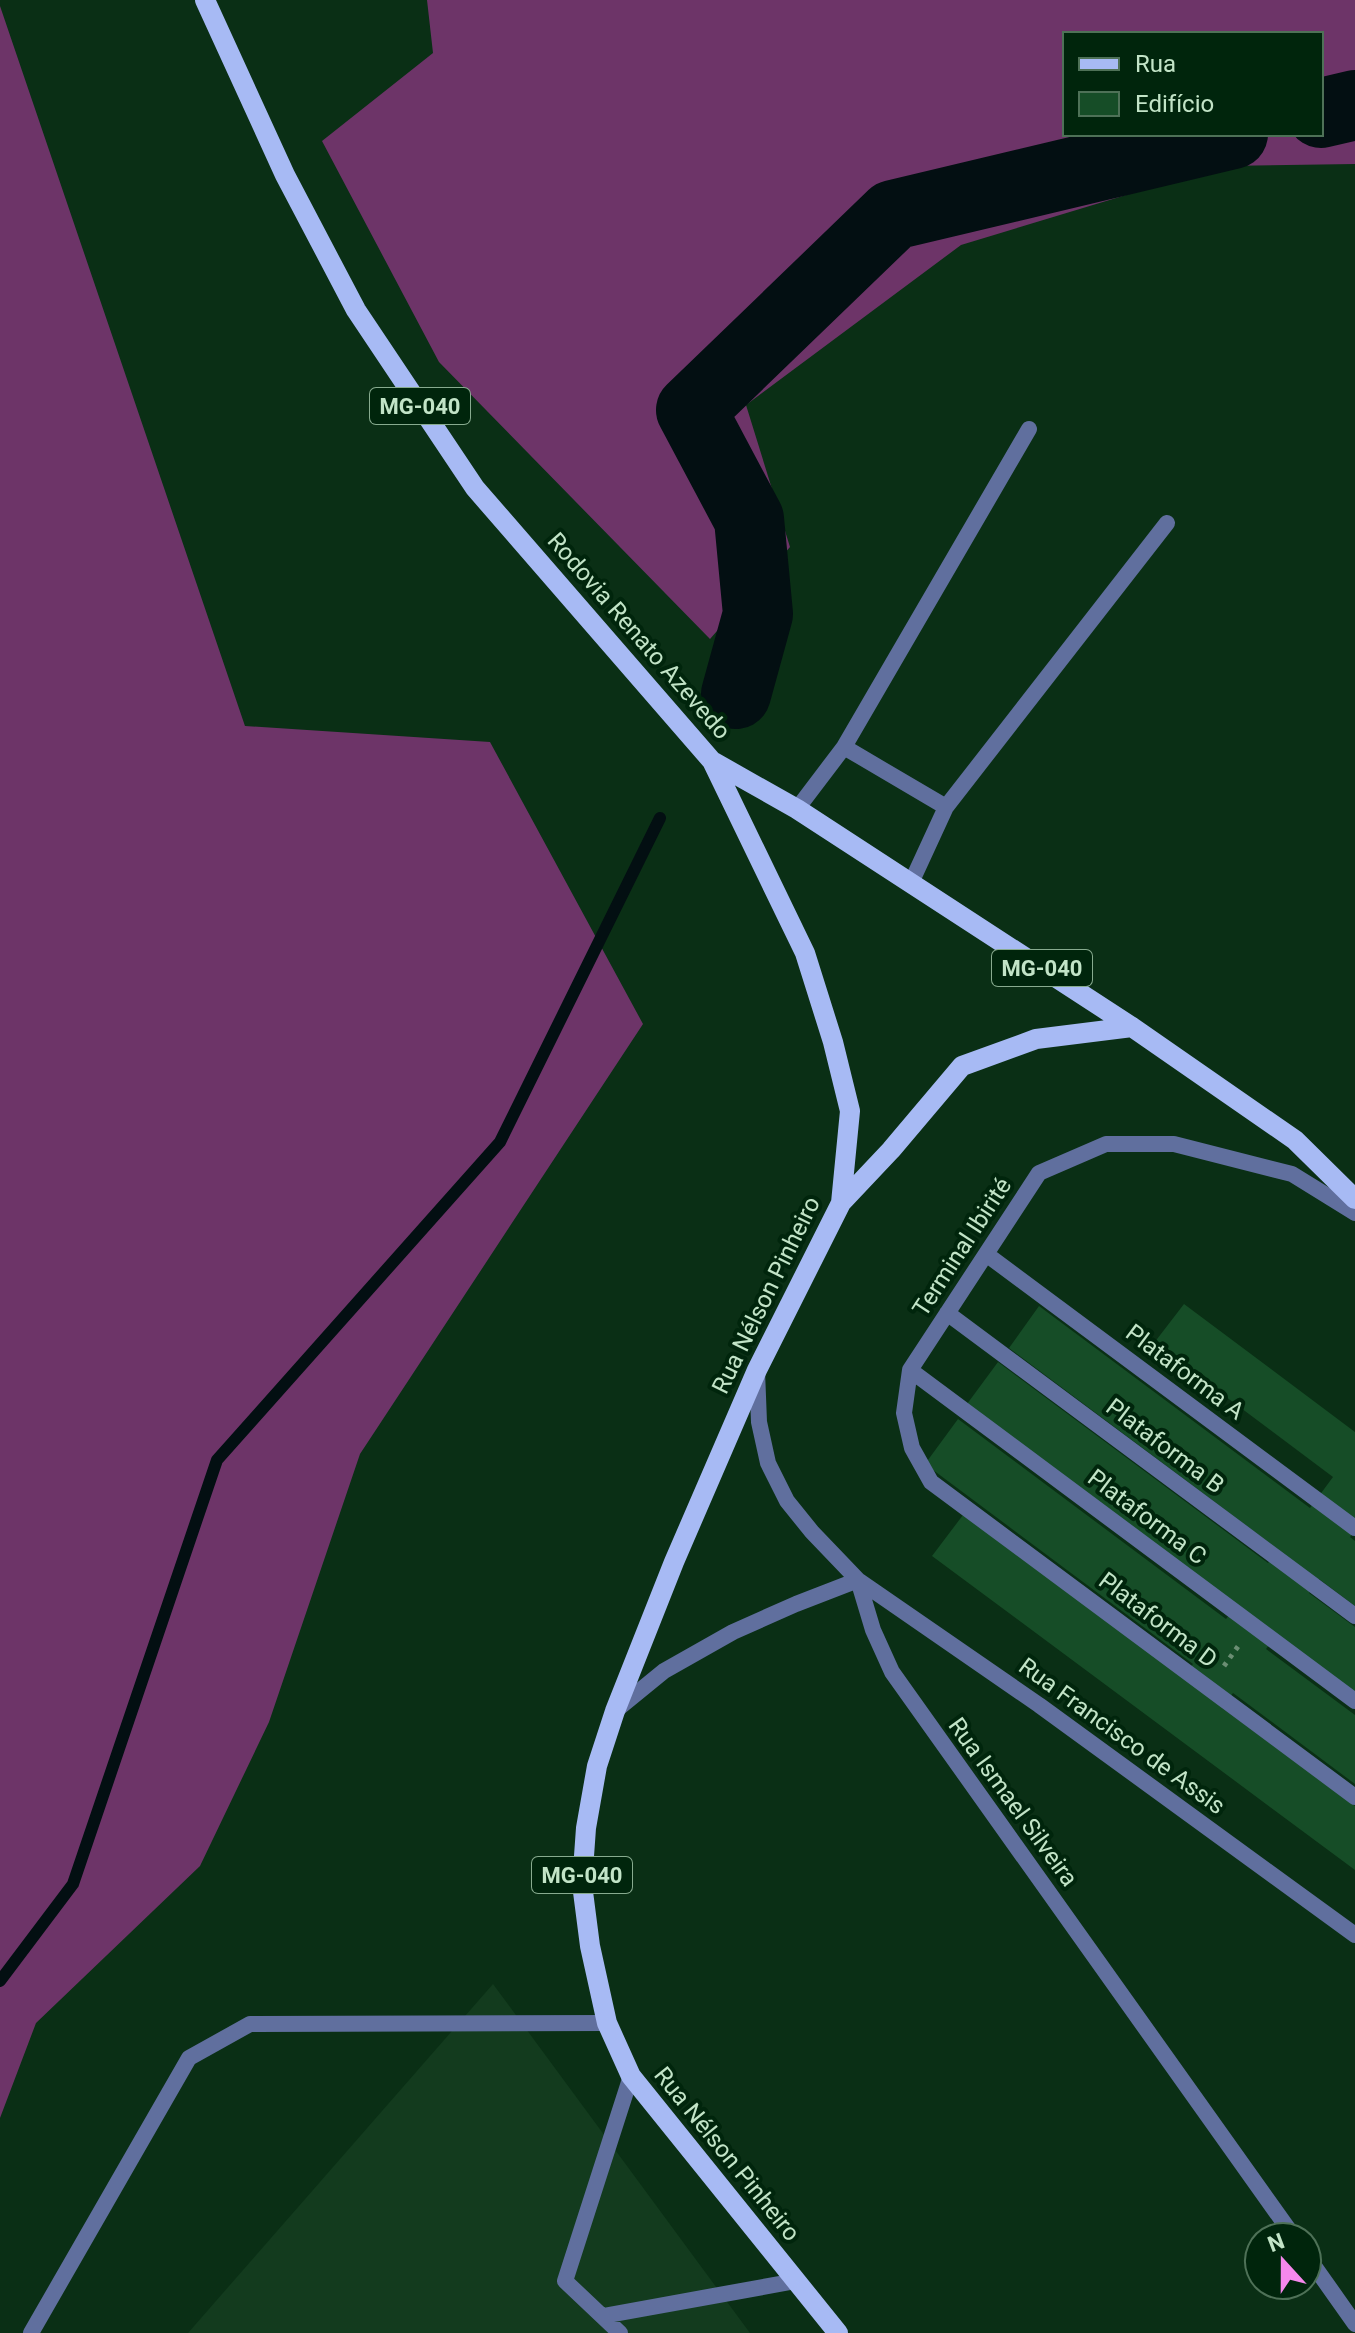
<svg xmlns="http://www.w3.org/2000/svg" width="1355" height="2333" font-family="Roboto,sans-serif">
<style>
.built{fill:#133b1e}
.forest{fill:#6d3468;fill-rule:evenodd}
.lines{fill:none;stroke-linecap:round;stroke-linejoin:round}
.stream{stroke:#030f12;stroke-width:12}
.river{stroke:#030f12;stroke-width:70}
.building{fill:#164d27}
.path{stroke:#6b8e73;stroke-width:5;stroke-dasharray:4 6;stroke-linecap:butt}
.lane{stroke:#606f9e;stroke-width:16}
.street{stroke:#606f9e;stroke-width:16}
.primary{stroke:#a7baf4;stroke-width:20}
.labels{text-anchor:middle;stroke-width:8;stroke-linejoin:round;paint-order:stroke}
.shield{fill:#00250c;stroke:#88ab8f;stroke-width:2}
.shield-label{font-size:22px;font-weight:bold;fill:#c2e4c7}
.street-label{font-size:24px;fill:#c2e4c7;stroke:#00250c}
</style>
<rect width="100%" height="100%" fill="#0a2f15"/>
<path class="built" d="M493,1984L750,2333H188Z"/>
<path class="forest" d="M427,0H1355V164L1222,166L961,245L746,405L790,547L710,639L439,362L322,141L433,53ZM1065,34H1321V134H1065Z
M0,6L245,726L490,742L643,1024L360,1454L269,1722L200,1866L36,2023L0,2118Z"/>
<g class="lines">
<path class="stream" d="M0,1981L73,1884L217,1460L500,1142L660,818"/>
<path class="river" d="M1321,113L1355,105
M736,694L758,614L749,519L691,410L893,215L1233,134"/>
</g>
<path class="building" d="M1184,1304L1355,1432V1531L1350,1537L1355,1541V1606L1319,1579L1309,1593L1355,1627V1692L1277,1635L1266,1649L1355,1715V1784L1233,1693L1222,1708L1355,1806V1870L932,1556L963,1515L1182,1677L1193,1664L925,1464L958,1419L1226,1619L1237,1605L967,1404L998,1362L1268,1563L1279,1550L1009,1348L1039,1306L1310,1508L1333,1477L1154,1343Z"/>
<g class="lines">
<path class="path" d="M1224,1666L1239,1645"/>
<path class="lane" d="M844,747L946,807
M797,809L844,747L1029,429
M911,883L946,807L1167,523
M1355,1213L1292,1174L1174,1144H1106L1039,1173L910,1370L904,1413L912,1448L931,1482L1355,1797
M986,1254L1355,1528
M947,1313L1355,1616
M910,1370L1355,1701
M603,2316L796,2281
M31,2333L189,2058L250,2024L607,2023
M620,2333L565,2281L631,2076"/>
<path class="street" d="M757,1371L759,1422L768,1463L787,1501L812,1532L858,1580L873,1630L892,1672L1294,2237
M858,1580L1039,1705L1355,1935
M615,1711L664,1671L733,1632L796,1604L858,1580
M1307,2256L1355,2324"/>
<path class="primary" d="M205,0L285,175L356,310L475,488L712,761L797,809L1132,1027L1295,1140L1355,1199
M712,761L805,953L833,1042L850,1111L841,1203L757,1370L674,1562L615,1711L597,1766L586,1828L582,1884L590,1946L607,2023L631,2076L838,2333
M841,1203L891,1150L962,1066L1036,1039L1132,1027"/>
</g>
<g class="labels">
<g class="shield">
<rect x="370" y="388" width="100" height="36" rx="6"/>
<rect x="992" y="950" width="100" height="36" rx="6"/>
<rect x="532" y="1857" width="100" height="36" rx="6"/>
</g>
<g class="shield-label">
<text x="420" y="414">MG-040</text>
<text x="1042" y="976">MG-040</text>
<text x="582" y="1883">MG-040</text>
</g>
<g class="street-label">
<text transform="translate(639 636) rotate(49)" y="8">Rodovia Renato Azevedo</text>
<text transform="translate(962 1247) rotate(-57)" y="8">Terminal Ibirité</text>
<text transform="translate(766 1295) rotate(-64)" y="8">Rua Nélson Pinheiro</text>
<text transform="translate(1185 1372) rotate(37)" y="8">Plataforma A</text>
<text transform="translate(1165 1446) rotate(37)" y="8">Plataforma B</text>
<text transform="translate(1147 1517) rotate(37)" y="8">Plataforma C</text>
<text transform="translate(1158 1620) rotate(37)" y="8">Plataforma D</text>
<text transform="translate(1122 1736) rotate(36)" y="8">Rua Francisco de Assis</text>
<text transform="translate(1013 1802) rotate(54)" y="8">Rua Ismael Silveira</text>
<text transform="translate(727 2154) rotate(51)" y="8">Rua Nélson Pinheiro</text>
</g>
</g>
<rect x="1063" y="32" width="260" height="104" fill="#00250c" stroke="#4e7157" stroke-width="2"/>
<rect x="1079" y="58" width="40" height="12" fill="#a7baf4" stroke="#4e7157" stroke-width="2"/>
<text x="1135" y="72" font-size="24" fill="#c2e4c7">Rua</text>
<rect x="1079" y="92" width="40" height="24" fill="#164d27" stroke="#4e7157" stroke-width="2"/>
<text x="1135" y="112" font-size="24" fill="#c2e4c7">Edifício</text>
<g transform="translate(1283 2261) rotate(339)"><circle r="38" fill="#00250c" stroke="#4e7157" stroke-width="2"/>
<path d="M0-6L14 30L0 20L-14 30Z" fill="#f688ed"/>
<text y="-12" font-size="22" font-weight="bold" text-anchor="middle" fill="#c2e4c7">N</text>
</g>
</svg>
